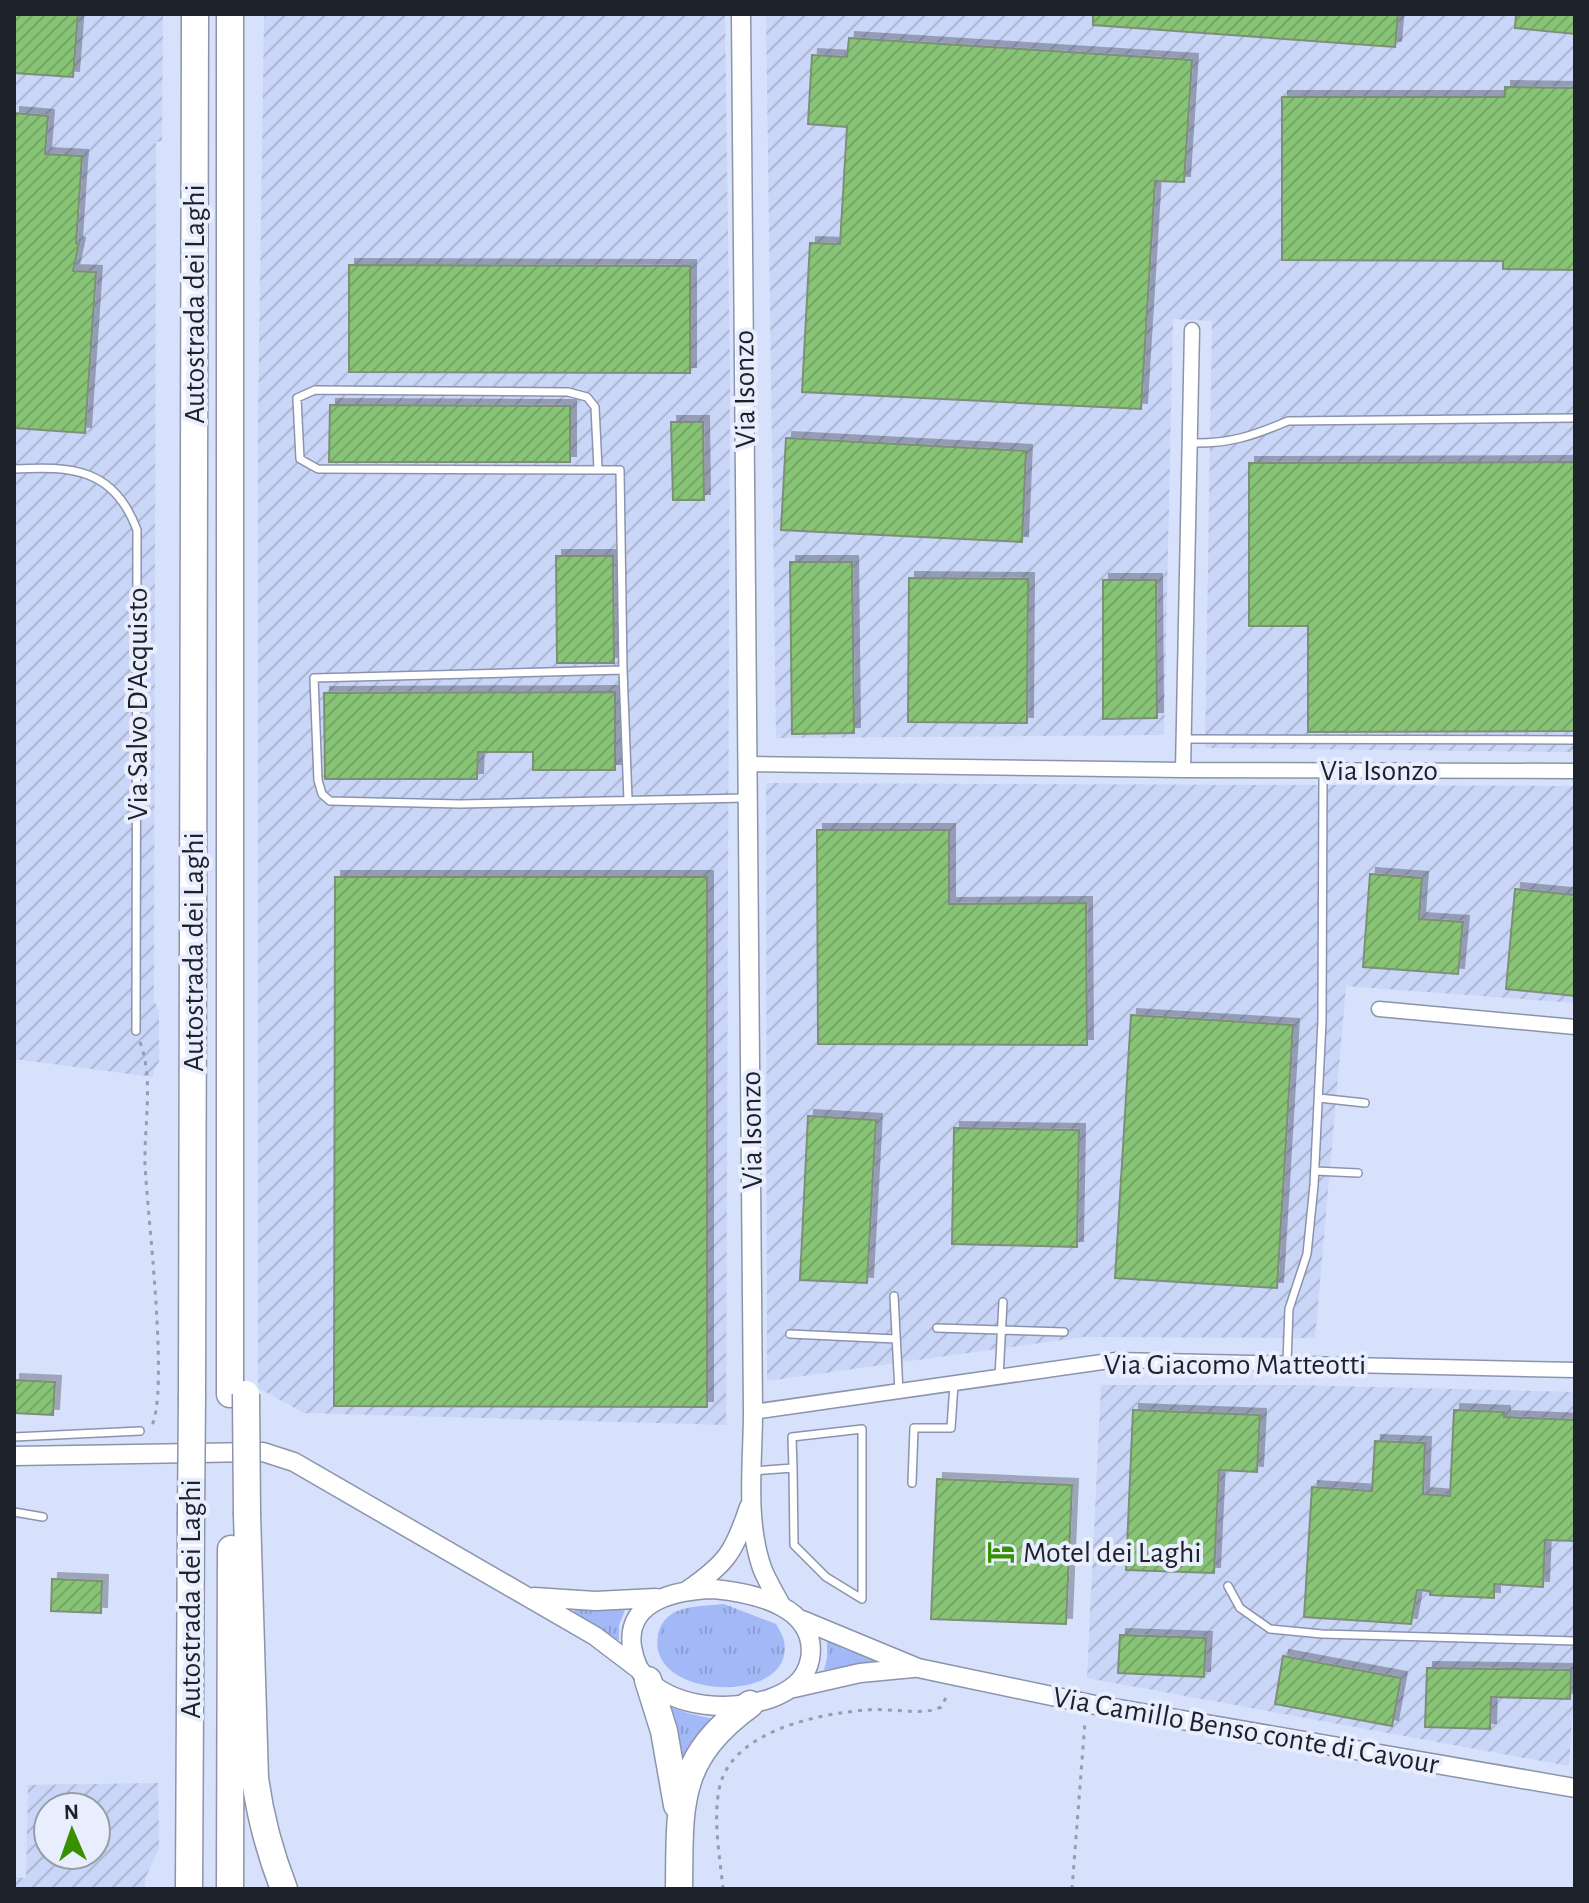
<svg xmlns="http://www.w3.org/2000/svg" width="1589" height="1903" font-family="'Alegreya Sans',sans-serif">
<style>
.industrial{fill:url(#industrial-furrows);fill-rule:evenodd}
.grass{fill:url(#grass-tufts)}
.building{fill:url(#building-hatch);stroke:#7e8f79;stroke-width:2;filter:url(#shadow)}
.lines{fill:none;stroke-linecap:round;stroke-linejoin:round}
.service-casing{stroke:#8b94ac;stroke-width:10}
.minor-casing{stroke:#8b94ac;stroke-width:17}
.tertiary-casing{stroke:#8b94ac;stroke-width:21}
.motorway-casing{stroke:#8b94ac;stroke-width:29}
.path{stroke:#959db1;stroke-width:3;stroke-dasharray:4 6;stroke-linecap:butt}
.service{stroke:#fff;stroke-width:7}
.minor{stroke:#fff;stroke-width:14}
.tertiary{stroke:#fff;stroke-width:18}
.motorway{stroke:#fff;stroke-width:26}
.motorway-bridge-casing{stroke:#8b94ac;stroke-width:29;stroke-linecap:butt}
.motorway-bridge{stroke:#fff;stroke-width:26}
.labels{text-anchor:middle;stroke-width:8;stroke-linejoin:round;paint-order:stroke}
.street-label{font-size:30px;fill:#1d212a;stroke:#e8eefe}
.poi-label{font-size:30px;fill:#1d212a;stroke:#e8eefe;text-anchor:start}
</style>
<defs>
<pattern id="industrial-furrows" width="10" height="10" patternUnits="userSpaceOnUse" patternTransform="scale(2)"><rect width="10" height="10" fill="#cad6f7"/><path d="M-1 1l2-2M0 10L10 0M9 11l2-2" fill="none" stroke="#adb7d4"/></pattern>
<pattern id="grass-tufts" width="24" height="20" patternUnits="userSpaceOnUse" patternTransform="scale(2)"><rect width="24" height="20" fill="#a3b9f7"/><path d="M3 7l-1-3M5 7V3M7 7l1-3M15 17l-1-3M17 17v-4M19 17l1-3" fill="none" stroke="#8c9fd4"/></pattern>
<pattern id="building-hatch" width="6" height="6" patternUnits="userSpaceOnUse" patternTransform="scale(2)"><rect width="6" height="6" fill="#88c474"/><path d="M-1 1l2-2M0 6l6-6M5 7l2-2" fill="none" stroke="#75a865"/></pattern>
<filter id="shadow"><feDropShadow dx="6" dy="-6" stdDeviation="0" flood-color="#0004"/></filter>
</defs>
<rect width="100%" height="100%" fill="#d7e1fb"/>
<path class="industrial" d="M14,14H163L162,141L156,142L154,1001L159,1010V1062L154,1069L153,1077L14,1059Z
M264,14H725L730,379L726,1425L304,1413L258,1388V424Z
M766,14H1575V752L1205,748L1212,321L1173,319L1164,735L776,738Z
M766,783L1575,786V1003L1346,986L1315,1338L1083,1337L767,1381Z
M1101,1385H1296L1575,1392V1672L1569,1766L1087,1678Z
M158,1783L159,1848L145,1879V1889H14V1877L26,1878L28,1785ZM48,1807H96V1855H48Z"/>
<path class="grass" d="M724,1604L776,1624C779,1629 783,1636 784,1641C797,1706 645,1701 658,1635C664,1604 698,1607 724,1604Z
M626,1608L619,1625V1640L616,1641L573,1613L575,1610Z
M827,1640L846,1650L874,1658L876,1662L824,1670L827,1658Z
M669,1706L687,1713L713,1719L686,1760L679,1759Z"/>
<path class="building" d="M14,14H78L73,77L14,73Z
M1093,14H1398L1395,47L1093,25Z
M1516,14H1575V34L1515,28Z
M849,38L1192,60L1184,182L1155,181L1141,409L802,392L810,243L840,244L847,127L808,124L812,55L847,57Z
M1505,87L1575,88V270L1503,269V261L1282,260V97H1505Z
M14,113L48,116L45,154L82,156L76,243L79,244L73,271L96,272L85,433L14,428Z
M349,265L690,266V373L349,372Z
M330,405L570,406V462H329Z
M671,422H703L704,500H673Z
M786,438L1026,451L1022,542L781,530Z
M1575,462V731L1308,732V626H1249V463Z
M556,556H613L614,663H557Z
M790,562H852L854,733L792,734Z
M909,578L1028,579L1027,723L908,722Z
M1103,580H1156L1157,718L1103,719Z
M615,692V770H533V752H478L477,779H325L324,693Z
M817,830H949V904L1086,903L1087,1045L818,1044Z
M1370,874L1422,878L1419,919L1463,922L1458,974L1363,967Z
M335,877H707V1407L334,1406Z
M1515,889L1575,895V996L1506,989Z
M1131,1015L1293,1025L1277,1288L1115,1278Z
M808,1116L876,1120L867,1283L800,1280Z
M954,1128L1079,1130L1077,1247L952,1244Z
M14,1380L55,1382L53,1415L14,1413Z
M1133,1410L1260,1415L1257,1472L1219,1470L1214,1573L1126,1570Z
M1454,1410L1504,1412V1417L1575,1420V1541L1545,1540L1543,1587L1494,1584V1598L1430,1595V1591L1417,1590L1411,1624L1304,1617L1312,1487L1372,1491L1375,1441L1425,1443L1423,1494L1450,1496Z
M937,1479L1072,1485L1066,1624L931,1619Z
M52,1579L102,1581L101,1613L51,1611Z
M1120,1635L1206,1638L1204,1677L1118,1673Z
M1283,1656L1401,1678L1392,1726L1275,1704Z
M1427,1668L1571,1670L1570,1699L1491,1697L1490,1729L1425,1727Z"/>
<g class="lines">
<g class="service-casing">
<path id="service" d="M1190,443C1229,444 1253,436 1288,421L1575,418
M14,469C72,466 114,468 137,530L136,1031
M598,469L595,407L587,397L568,392L315,390L297,398L300,459L318,469L620,470L623,670L314,678L318,780L322,794L330,801L460,804L746,798
M623,670L628,800
M1184,739L1575,740
M1319,1098L1365,1103
M1315,1171L1358,1173
M894,1296L899,1392
M937,1328L1064,1332
M790,1334L896,1339
M1287,1362L1289,1309L1307,1254L1314,1185L1322,1021L1323,772
M999,1377L1003,1302
M14,1437L140,1431
M753,1471L793,1468L794,1545L826,1577L862,1599V1429L792,1437L793,1468
M912,1483L914,1428H951L954,1384
M14,1512L43,1517
M1228,1586L1240,1608L1270,1629L1322,1634L1575,1641"/>
</g>
<g class="minor-casing">
<path id="minor" d="M748,764L1183,770L1575,771
M1183,770L1192,330
M1379,1009L1575,1027
M753,1412L1116,1360L1575,1370"/>
</g>
<g class="tertiary-casing">
<path id="tertiary" d="M741,14L753,1412C753,1462 745,1519 762,1568C767,1581 775,1594 782,1607
M14,1456L263,1452L294,1462L595,1636L641,1671
M714,1589C753,1593 819,1606 810,1659C806,1681 789,1692 769,1699C730,1711 679,1709 647,1680C639,1672 634,1658 632,1647C625,1599 679,1590 714,1589Z
M688,1590C727,1563 734,1552 749,1507
M534,1597L595,1601L656,1598
M802,1620L918,1668L1090,1704L1575,1788
M794,1688L860,1673L913,1668"/>
</g>
<g class="motorway-casing">
<path id="motorway" d="M230,14V1394
M192,1396L195,14
M247,1515L255,1778C260,1816 270,1853 284,1889
M648,1680L664,1731L677,1805
M189,1889L191,1515
M230,1889L231,1549
M679,1889C680,1803 675,1759 750,1704"/>
</g>
<path class="path" d="M140,1042C154,1080 144,1124 145,1164C147,1212 170,1396 151,1427
M723,1889C720,1858 713,1821 719,1790C729,1732 816,1714 866,1710C889,1708 912,1714 934,1710L941,1707L948,1694
M1072,1889L1085,1722"/>
<use href="#service" class="service"/>
<use href="#minor" class="minor"/>
<use href="#tertiary" class="tertiary"/>
<use href="#motorway" class="motorway"/>
<g class="motorway-bridge-casing">
<path id="motorway-bridge" d="M246,1394L247,1515
M191,1515L192,1396"/>
</g>
<use href="#motorway-bridge" class="motorway-bridge"/>
</g>
<defs>
<g id="hotel-bare" transform="scale(2.16)"><path d="M-6-4.5h1.5V1H6V5H4.5V3h-9V5H-6ZM-4 0a1.8 1.8 0 1 1 3.6 0ZM.5 0V-2.5h3Q6-2.5 6 0Z" fill="#389000" stroke="#e8eefe" stroke-width="2.5" paint-order="stroke"/></g>
</defs>
<g fill-rule="evenodd">
<use href="#hotel-bare" x="1001" y="1552"/>
</g>
<g class="labels">
<g class="street-label">
<text transform="translate(194 304) rotate(-90)" y="10">Autostrada dei Laghi</text>
<text transform="translate(744 389) rotate(-91)" y="10">Via Isonzo</text>
<text transform="translate(137 704) rotate(-90)" y="10">Via Salvo D'Acquisto</text>
<text x="1379" y="780">Via Isonzo</text>
<text transform="translate(193 952) rotate(-90)" y="10">Autostrada dei Laghi</text>
<text transform="translate(751 1130) rotate(-91)" y="10">Via Isonzo</text>
<text x="1235" y="1374">Via Giacomo Matteotti</text>
<text transform="translate(190 1599) rotate(-90)" y="10">Autostrada dei Laghi</text>
<text transform="translate(1246 1730) rotate(10)" y="10">Via Camillo Benso conte di Cavour</text>
</g>
<g class="poi-label">
<text x="1023" y="1562">Motel dei Laghi</text>
</g>
</g>
<rect width="1589" height="1903" fill="none" stroke="#1d212a" stroke-width="32"/>
<g transform="translate(72 1831) rotate(358)"><circle r="38" fill="#e8eefe" stroke="#979ca9" stroke-width="2"/>
<path d="M0-6L14 30L0 20L-14 30Z" fill="#389000"/>
<text y="-12" font-size="22" font-weight="bold" text-anchor="middle" fill="#1d212a">N</text>
</g>
</svg>
